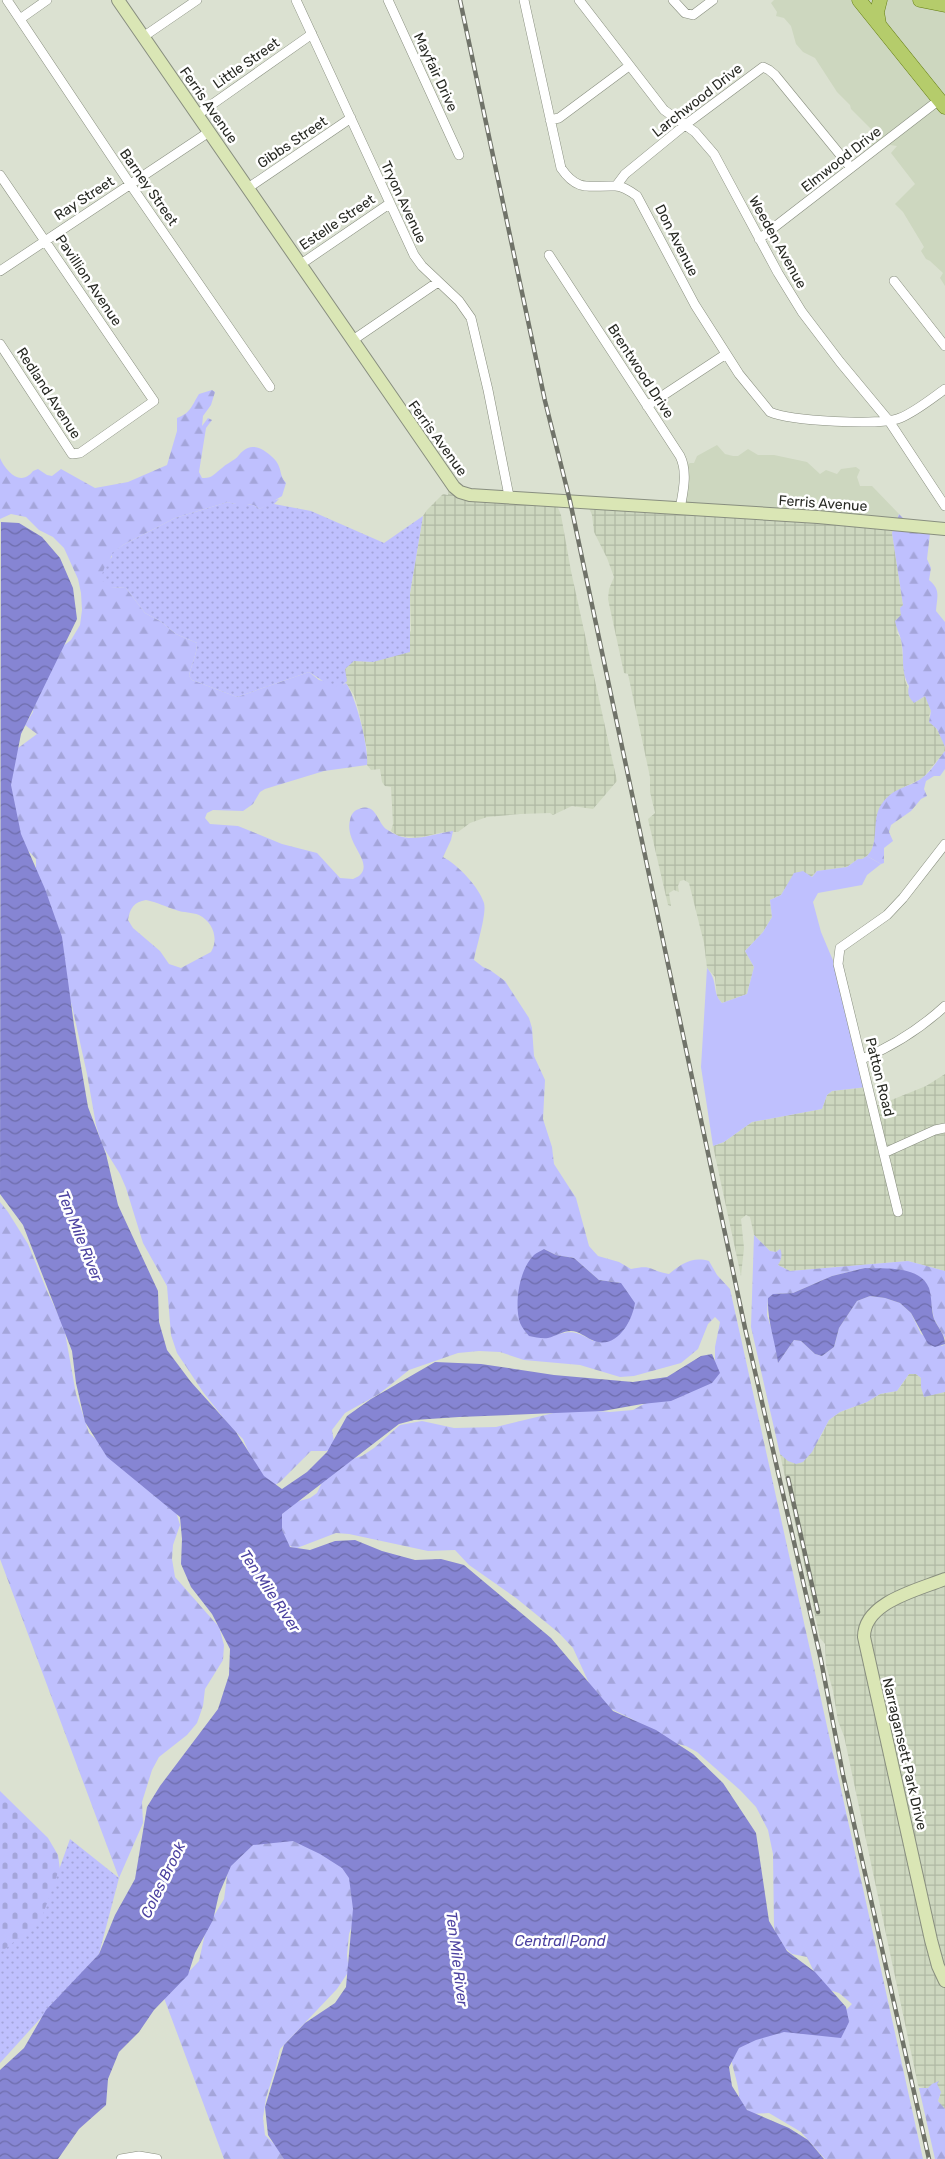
<svg xmlns="http://www.w3.org/2000/svg" width="945" height="2159" font-family="Rubik,sans-serif">
<style>
.built{fill:#cdd7bf}
.industrial{fill:url(#industrial-grid)}
.grass{fill:#bfc0fe}
.forest{fill:url(#forest-firs);fill-rule:evenodd}
.cemetery{fill:url(#cemetery-stones)}
.park{fill:url(#park-dots)}
.water{fill:url(#water-waves)}
.lines{fill:none;stroke-linecap:round;stroke-linejoin:round}
.street-casing{stroke:#888e7f;stroke-width:10}
.secondary-casing{stroke:#888e7f;stroke-width:14}
.primary-casing{stroke:#637d12;stroke-width:15}
.street{stroke:#fff;stroke-width:9}
.secondary{stroke:#dae6b5;stroke-width:12}
.primary{stroke:#b5cc6b;stroke-width:14}
.rail-casing{stroke:#707369;stroke-width:4.5}
.rail{stroke:#fff;stroke-width:2.5;stroke-dasharray:8;stroke-linecap:butt}
.labels{text-anchor:middle;stroke-width:5;stroke-linejoin:round;paint-order:stroke}
.street-label{font-size:14px;fill:#282a24;stroke:#fff}
.water-label{font-size:15px;font-style:italic;fill:#4c42a0;stroke:#fff}
</style>
<defs>
<pattern id="industrial-grid" width="8" height="8" patternUnits="userSpaceOnUse" patternTransform="scale(1.25)"><rect width="8" height="8" fill="#cdd7bf"/><path d="M0 4h8M4 0v8" fill="none" stroke="#b0b9a4"/></pattern>
<pattern id="forest-firs" width="22" height="20" patternUnits="userSpaceOnUse" patternTransform="scale(1.25)"><rect width="22" height="20" fill="#bfc0fe"/><path d="M5 1l3.5 6h-7zM16 11l3.5 6h-7z" fill="#a4a5da"/></pattern>
<pattern id="cemetery-stones" width="16" height="16" patternUnits="userSpaceOnUse" patternTransform="scale(1.25)"><rect width="16" height="16" fill="#bfc0fe"/><path d="M2 7V4a2 2 0 0 1 4 0v3zM10 15v-3a2 2 0 0 1 4 0v3z" fill="#a4a5da"/></pattern>
<pattern id="park-dots" width="8" height="8" patternUnits="userSpaceOnUse" patternTransform="scale(1.25)"><rect width="8" height="8" fill="#bfc0fe"/><path d="M2 2h.1M6 6h.1" fill="none" stroke="#a4a5da" stroke-width="1.8" stroke-linecap="round"/></pattern>
<pattern id="water-waves" width="16" height="10" patternUnits="userSpaceOnUse" patternTransform="scale(1.25)"><rect width="16" height="10" fill="#8685d3"/><path d="M0 5q4-4 8 0t8 0" fill="none" stroke="#6e6dab"/></pattern>
</defs>
<rect width="100%" height="100%" fill="#dbe1d1"/>
<path class="built" d="M774,0H935L945,3V286L940,278L943,273L930,261L926,259L921,251L924,247L903,212L895,204L915,184L891,153L897,146L890,145L874,155L873,149L865,146L880,133V127L872,130L851,109L850,105L837,92L815,58L803,52L796,44L791,26L784,18L776,16L777,12L771,3Z
M717,445L725,454L733,456H738L748,449L758,455H774L807,462L820,474L826,470L837,474L841,469L856,467L860,470L857,477L860,486H872L899,514L894,528L679,506L682,467L690,463H694L697,456Z"/>
<path class="industrial" d="M440,473L452,482L468,490L554,498L561,515L571,571L617,781L593,809L572,806L553,815L550,813L520,814L487,817L470,823L458,832H444L418,838L398,836L391,831L393,824L391,787L385,786L382,782L380,769L371,770L367,765V750L359,712L354,695L346,683L345,669L347,665L354,661L374,662L411,631L410,594L423,516L427,510L443,494L448,495V490L439,477Z
M587,503L894,528L892,533L903,605L897,633L901,639L905,680L914,703L925,696L928,701L931,711L929,716L944,742L945,751L923,778L904,787L873,844L872,851L867,856L862,859H858L847,867L817,871L811,877L795,873L781,895L770,900L772,917L763,932L745,951L754,967L747,994L722,1003L717,997L715,977L707,968L704,943L689,883L684,880L680,881L678,886L679,892L674,890L669,893L671,906L668,905L648,819L655,813L650,792V777L628,674L624,673L608,599L609,589L614,577L607,558L594,532L592,515Z
M945,1074V1271L908,1261L790,1271L778,1265L780,1249L776,1252L770,1251L754,1235L750,1217L746,1215L741,1219L744,1248L741,1276L713,1146L724,1142L752,1122L822,1109L827,1095L832,1091L867,1087L872,1105H879L926,1086Z
M909,1374H916L921,1378V1387L945,1392V2109L938,2101L941,2092L919,2087L918,2085L844,1736L838,1721L833,1691L826,1665L825,1644L820,1638L780,1454L796,1463L802,1462L821,1436L829,1420L840,1412L867,1402L880,1394L897,1391Z"/>
<path class="grass" d="M867,856L881,864L867,875L862,885L818,893L813,902L821,932L837,970L867,1087L832,1091L827,1095L822,1109L752,1122L724,1142L713,1146L701,1067L707,968C719,982 711,991 722,1003L747,994L754,967L745,951L763,932L772,917L770,900L781,895L794,873L803,871L812,877L817,871L847,867L858,859H862Z"/>
<path class="forest" d="M212,390L215,392L211,405L203,416L202,426L208,418L212,420L206,428L199,472L202,478C212,479 215,473 222,468C226,464 231,462 235,459C238,457 240,453 243,451C254,441 268,452 276,461C282,469 279,475 286,483L282,496L260,509C249,500 239,507 228,502L175,518L123,545L113,553L106,567L111,587L126,588L145,613L160,621L176,634L197,643C197,655 191,665 189,676L192,680L237,697L309,672L319,680L343,685L346,683C356,697 369,748 367,765L324,771L265,789L260,792L253,804L243,811L213,810L207,813L205,818L210,824L238,826L282,844L317,853L340,878L353,879L359,876C375,862 344,844 350,820C351,815 353,811 359,809C376,802 377,822 386,829C389,831 396,835 399,836C416,842 436,833 453,831L451,840L443,857C458,865 479,887 484,903C487,914 476,948 474,960L483,967L490,970L505,981L529,1018L532,1028L534,1056L545,1080L543,1119L552,1147L554,1164L576,1198L589,1246L598,1256L619,1262L631,1269C654,1264 649,1271 669,1274C681,1264 692,1256 709,1261L717,1275L730,1289L923,2159H825L801,2132L769,2113L751,2114L739,2101C740,2083 731,2069 731,2052C731,2047 734,2041 735,2036L841,2015L852,2004L839,1993L826,1989L815,1974L807,1957L792,1954L778,1942L774,1927L773,1854L768,1830L756,1807L740,1790L697,1752L686,1746L658,1739L632,1719L605,1706L593,1692L573,1648L559,1633L516,1598L469,1565L455,1550L428,1551L349,1534L336,1533L297,1548C283,1547 281,1532 277,1521L289,1504L310,1498L317,1493L330,1466L362,1456L374,1448L400,1425L422,1421L454,1428L496,1427L570,1409L610,1412L633,1410L715,1364V1347L720,1322L715,1317L708,1324L698,1349L681,1363L634,1376L620,1377L580,1365L524,1360L500,1352L479,1351L458,1353L409,1370L379,1394L345,1413L332,1430L335,1447L326,1451H311L280,1482L272,1487L257,1471L243,1439L229,1425L203,1392L177,1353L171,1335L167,1286L143,1243L126,1188L120,1174L102,1145L96,1125L87,1074L72,1006L36,875V859L23,845L11,837L10,754L37,734L25,725L33,712L32,696L57,651L71,640L80,625L82,610L81,593L78,579L64,548L53,537L39,530L26,517L11,514L0,519V458C6,472 21,487 33,471L38,469L47,475L52,476L61,469L95,488L128,482L167,465L177,431V418C191,413 192,405 199,394ZM146,900C157,902 166,907 176,910C184,913 192,912 199,915C213,922 219,939 211,952L181,968L169,964L160,951L133,928L128,920C130,908 134,902 146,900ZM544,1249L556,1255L574,1258L599,1280L621,1283L593,1341C572,1329 569,1331 546,1338Z
M899,514L903,518L902,522L931,525L927,559L931,568L929,580C941,590 937,596 936,611L945,622V747L937,729L929,722L931,711L925,696L914,703C909,698 907,694 909,686C900,671 905,656 901,640C900,634 896,628 895,621L901,615L900,608L903,605L892,533Z
M945,751V769L940,776H934L926,781L924,789L927,796L921,799L911,811L891,825L889,832L893,841L884,848V863L881,864L867,856C880,844 871,820 881,805C894,786 907,789 922,778C931,772 938,759 945,751Z
M0,1202L8,1212L28,1244L47,1291L64,1327L76,1394L89,1433L176,1512L180,1525L173,1545L172,1559L175,1577L219,1627L224,1645L223,1660L205,1689L203,1706L197,1723L187,1735L159,1757L152,1770L142,1802L143,1823L119,1878L0,1559Z
M754,1235L770,1251L776,1252L780,1249C783,1254 781,1261 778,1265L790,1271L908,1261L945,1271V1338L934,1319L928,1287L901,1270L865,1268L832,1276L793,1293L774,1294L768,1298L767,1315L776,1344L778,1363L794,1340L801,1341L815,1354L822,1356L834,1347L839,1328L857,1301L870,1296L885,1298L900,1303L911,1313L921,1334L942,1346L945,1344V1392L924,1397L921,1387V1378L916,1374H909L897,1391L880,1394L867,1402L840,1412L829,1420L812,1452L803,1462L796,1464L788,1461L780,1454L751,1327Z
M294,1833L350,1870L355,1917L349,1934L347,1955L349,1971L337,1989L280,2049L276,2066L266,2098L263,2118L265,2135L289,2159H224L164,1998L199,1961L206,1929L224,1899L229,1862L245,1839Z
M939,2081L937,2084L941,2092L938,2101L945,2109V2159H935L919,2088H928L932,2084Z"/>
<path class="cemetery" d="M0,1791L48,1838L58,1855L61,1877L40,1929L0,1957Z"/>
<path class="park" d="M279,499L274,504L311,511L384,543L423,516L410,593V652L373,662L354,661L345,669L347,681L343,685L332,687L309,672L237,697L192,680L189,676C191,665 197,655 197,643L176,634L160,621L145,613L126,588L111,587L101,580C102,573 106,561 112,557V553L123,545L175,518L228,502C239,507 249,500 260,509L271,501Z
M70,1839L119,1878L99,1954L0,2063V1953L41,1920Z"/>
<path class="water" d="M1,522L19,523L42,537L60,558L73,588L77,619L21,734L11,785L21,834L45,889L62,937L74,1025L88,1107L106,1154L118,1205L158,1291L159,1322L167,1350L191,1382L236,1432L264,1476L282,1489L307,1472L327,1452L347,1416L371,1399L435,1362L481,1364L554,1375L633,1382L667,1377L701,1356L712,1354L720,1373L712,1383L671,1401L642,1404L603,1411L459,1417L414,1420L399,1424L282,1514V1530L290,1547L310,1550L335,1541L355,1540L382,1551L415,1560L441,1559L464,1565L551,1638L613,1711L656,1730L693,1754L723,1783L756,1833L769,1921L787,1951L815,1972L846,2007L849,2022L841,2038L784,2032L756,2040L739,2048L729,2067L732,2086L747,2110L789,2128L808,2140L824,2159H284L268,2135L265,2107L284,2045L305,2023L335,2003L346,1987L353,1909L349,1878L342,1868L320,1854L293,1841L253,1845L231,1866L219,1894L213,1920L195,1953L188,1975L154,2010L139,2032L119,2052L108,2079L106,2105L79,2129L58,2159H0V2070L24,2048L46,2010L99,1954L115,1915L135,1879L147,1807L160,1786L218,1709L229,1675L230,1649L212,1614L191,1587L181,1564L182,1539L180,1517L107,1457L85,1422L76,1383L72,1351L23,1225L0,1194Z
M544,1249L556,1255L574,1258L599,1280L621,1283L635,1303C632,1322 616,1351 592,1340C585,1337 579,1331 571,1331C563,1331 556,1336 548,1338C542,1339 535,1337 529,1336C526,1332 522,1328 520,1323C514,1305 519,1269 534,1255C536,1253 541,1251 544,1249Z
M865,1268C884,1269 920,1265 929,1288C932,1298 931,1310 934,1319C938,1328 945,1334 945,1344L935,1347L928,1344L911,1313L900,1303L885,1298L870,1296L857,1301L839,1328L834,1347L822,1356L815,1354L801,1341L794,1340L778,1363C775,1340 767,1321 768,1298L773,1294L793,1293L832,1276Z"/>
<g class="lines">
<g class="street-casing">
<path id="street" d="M7,0L130,184L270,387
M296,0L414,255L422,266L459,301L471,318L488,390L509,496
M388,0L459,155
M524,0L561,168C578,193 590,185 615,186C623,186 630,191 637,196L695,305L739,374L770,412C790,421 880,426 900,418C915,412 931,399 945,389
M579,0L664,110L695,132L714,154L778,273L802,312L840,362L889,421L945,506
M673,0L685,13L693,15L713,0
M20,19L47,0
M143,37L197,0
M197,115L312,34
M550,120L559,118L629,66
M0,175L154,401L80,453L72,454L0,344
M616,186L625,174L685,125L763,67L769,70L775,75L851,168
M248,188L351,118
M759,239L939,100
M549,255L680,456C688,472 683,492 680,509
M301,264L389,204
M0,271L209,132
M894,281L945,346
M353,340L438,282
M647,406L726,354
M862,1059C893,1046 920,1029 945,1006
M884,1153L935,1130L945,1128
M898,1212L838,964L840,948L887,915L903,898L945,844
M121,2159L139,2156L157,2159"/>
</g>
<g class="secondary-casing">
<path id="secondary" d="M118,0L454,487L460,492L470,495L818,517L945,529
M945,1579C918,1590 864,1602 864,1637L931,1940L938,1966L945,1981"/>
</g>
<g class="primary-casing">
<path id="primary" d="M859,0L945,107
M920,0L945,5
M879,24L877,12L880,0"/>
</g>
<use href="#street" class="street"/>
<use href="#secondary" class="secondary"/>
<use href="#primary" class="primary"/>
<g class="rail-casing">
<path id="rail" d="M460,0L545,401L570,501L745,1328L821,1660L843,1775L929,2159
M788,1478L818,1612"/>
</g>
<use href="#rail" class="rail"/>
</g>
<g class="labels">
<g class="street-label">
<text transform="translate(246 63) rotate(-35)" y="5">Little Street</text>
<text transform="translate(436 72) rotate(65)" y="5">Mayfair Drive</text>
<text transform="translate(697 100) rotate(-38)" y="5">Larchwood Drive</text>
<text transform="translate(209 105) rotate(55)" y="5">Ferris Avenue</text>
<text transform="translate(292 142) rotate(-34)" y="5">Gibbs Street</text>
<text transform="translate(841 159) rotate(-38)" y="5">Elmwood Drive</text>
<text transform="translate(149 187) rotate(55)" y="5">Barney Street</text>
<text transform="translate(84 198) rotate(-33)" y="5">Ray Street</text>
<text transform="translate(404 202) rotate(65)" y="5">Tryon Avenue</text>
<text transform="translate(337 222) rotate(-34)" y="5">Estelle Street</text>
<text transform="translate(677 240) rotate(63)" y="5">Don Avenue</text>
<text transform="translate(778 242) rotate(61)" y="5">Weeden Avenue</text>
<text transform="translate(89 280) rotate(56)" y="5">Pavillion Avenue</text>
<text transform="translate(641 371) rotate(57)" y="5">Brentwood Drive</text>
<text transform="translate(49 393) rotate(57)" y="5">Redland Avenue</text>
<text transform="translate(438 438) rotate(54)" y="5">Ferris Avenue</text>
<text transform="translate(823 503) rotate(4)" y="5">Ferris Avenue</text>
<text transform="translate(880 1077) rotate(76)" y="5">Patton Road</text>
<text transform="translate(905 1754) rotate(77)" y="5">Narragansett Park Drive</text>
</g>
<g class="water-label">
<text transform="translate(80 1236) rotate(68)" y="5">Ten Mile River</text>
<text transform="translate(270 1591) rotate(56)" y="5">Ten Mile River</text>
<text transform="translate(163 1880) rotate(-64)" y="5">Coles Brook</text>
<text x="560" y="1946">Central Pond</text>
<text transform="translate(457 1959) rotate(83)" y="5">Ten Mile River</text>
</g>
</g>
</svg>
